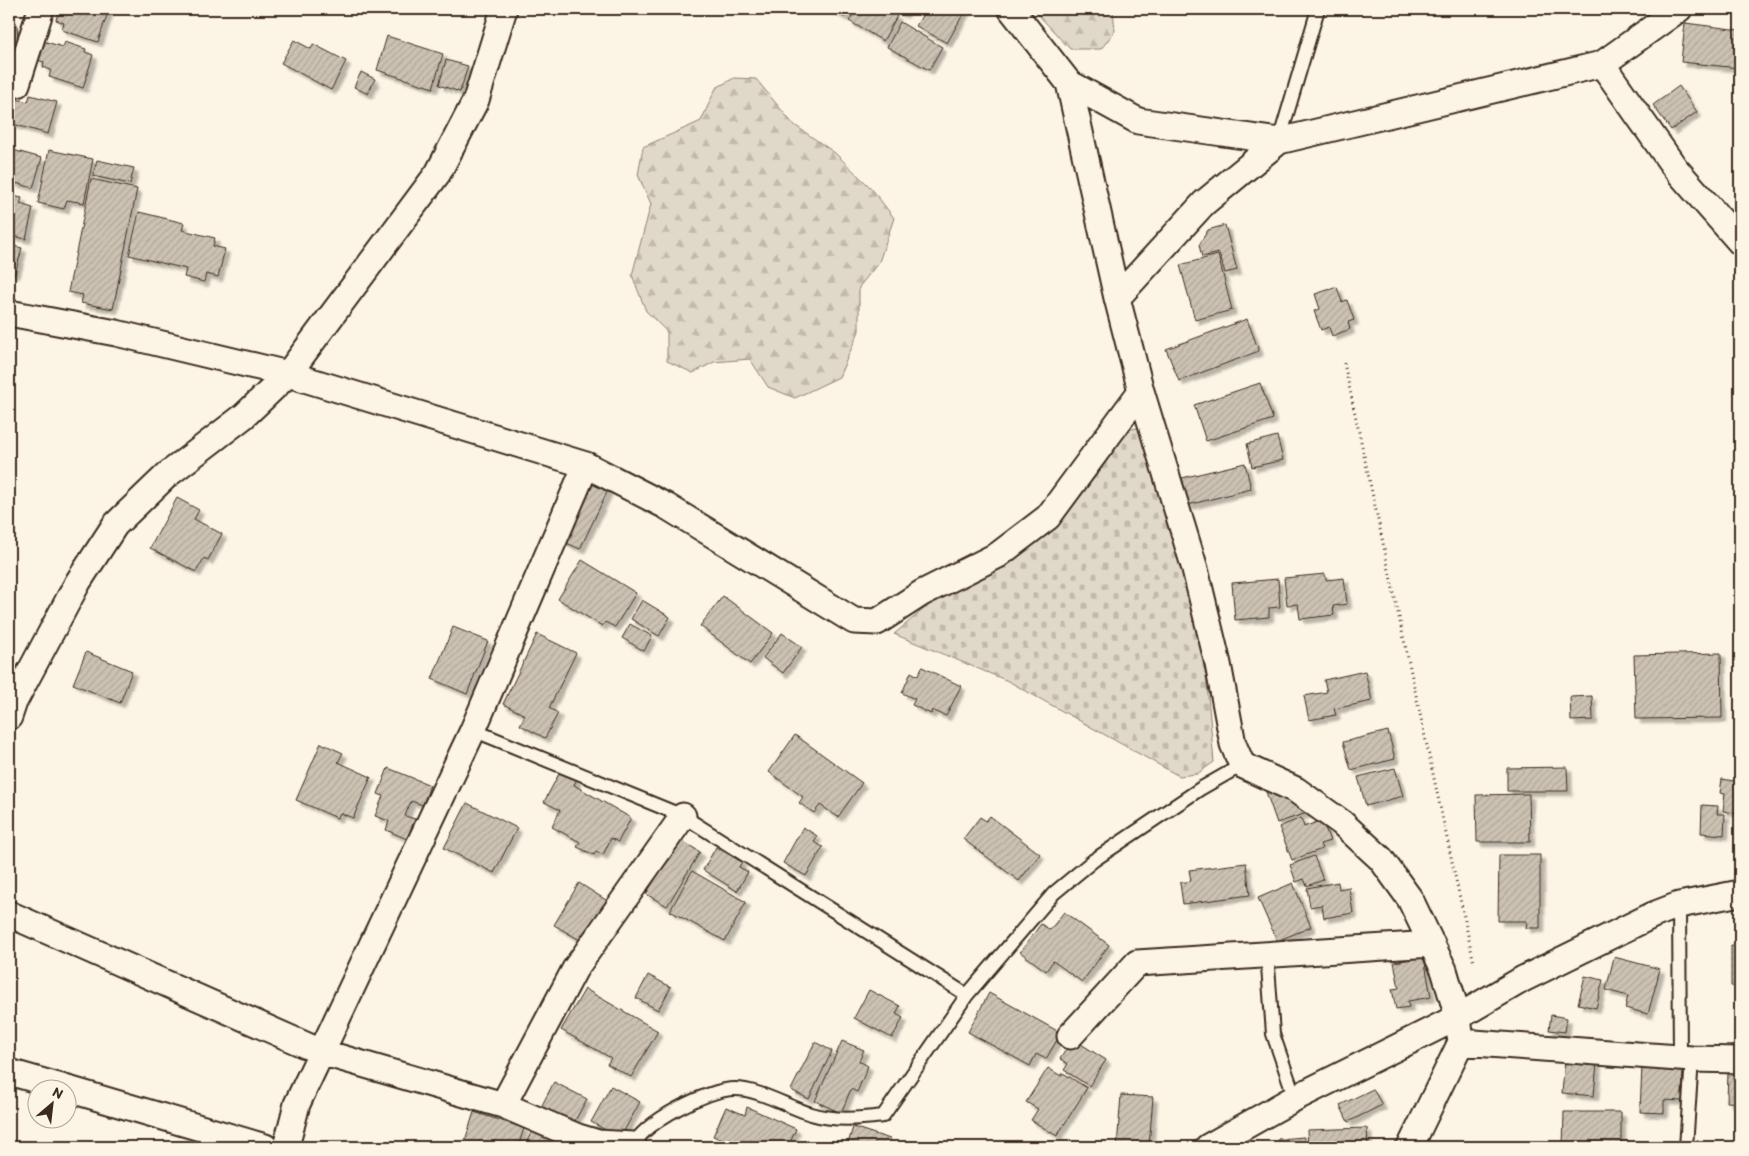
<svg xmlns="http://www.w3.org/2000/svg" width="1749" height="1156" font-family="Itim,sans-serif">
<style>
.forest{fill:url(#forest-firs);stroke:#8e8173}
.cemetery{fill:url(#cemetery-stones);stroke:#8e8173}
.building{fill:url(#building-hatch);stroke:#3b2a1e;filter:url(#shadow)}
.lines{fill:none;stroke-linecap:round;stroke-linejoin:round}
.lane-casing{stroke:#3b2a1e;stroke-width:16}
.street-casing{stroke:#3b2a1e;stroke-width:29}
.path{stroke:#3b2a1e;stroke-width:3;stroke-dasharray:1 4;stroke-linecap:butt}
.lane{stroke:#fcf5e5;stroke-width:12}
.street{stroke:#fcf5e5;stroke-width:25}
</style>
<defs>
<pattern id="forest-firs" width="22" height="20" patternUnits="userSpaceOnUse" patternTransform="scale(1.25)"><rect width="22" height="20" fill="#e0d8c8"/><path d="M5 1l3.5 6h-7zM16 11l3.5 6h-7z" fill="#c1baab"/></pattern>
<pattern id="cemetery-stones" width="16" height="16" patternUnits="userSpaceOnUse" patternTransform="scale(1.25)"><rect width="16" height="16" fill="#e0d8c8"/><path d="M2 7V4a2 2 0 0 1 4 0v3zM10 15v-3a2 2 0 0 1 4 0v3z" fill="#c1baab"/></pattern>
<pattern id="building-hatch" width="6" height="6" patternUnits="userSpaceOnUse" patternTransform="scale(1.25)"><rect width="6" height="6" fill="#ccc2b3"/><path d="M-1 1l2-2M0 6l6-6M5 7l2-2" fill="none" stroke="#b0a79a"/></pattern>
<filter id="shadow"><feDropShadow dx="4.5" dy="4.5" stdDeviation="1" flood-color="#0004"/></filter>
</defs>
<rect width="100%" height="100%" fill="#fcf5e5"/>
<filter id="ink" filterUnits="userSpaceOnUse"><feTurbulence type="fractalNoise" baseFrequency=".02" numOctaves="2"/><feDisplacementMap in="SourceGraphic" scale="10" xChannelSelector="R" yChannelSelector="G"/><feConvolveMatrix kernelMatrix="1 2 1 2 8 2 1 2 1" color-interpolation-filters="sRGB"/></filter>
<g filter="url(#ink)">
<path class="forest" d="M1033,9H1113L1115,31L1101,49H1070Z
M734,78L756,79L793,124L835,153L871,188L894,218L879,262L859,287V331L839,377L795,398L768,387L750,359L714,362L693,373L667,361V332L646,311L632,275L651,204L638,175L643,147L701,121L716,88Z"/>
<path class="cemetery" d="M1143,427L1184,574L1205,663L1214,762L1197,774L1179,776L1008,681L894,634L949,588L1063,512L1089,483L1114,440L1126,430Z"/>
<path class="building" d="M59,9H109L98,42L62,30L64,23L56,20Z
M829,9H848L844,17Z
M856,9H885L897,16L883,41L849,21Z
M894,9H906L903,14Z
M926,9H966L947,43L916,26Z
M900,22L942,47L929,70L887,47Z
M1685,23L1740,30L1739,68L1681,62Z
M9,25H17L19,50H9Z
M387,36L443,54L433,88L377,70Z
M294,40L311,49L313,44L346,61L331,90L281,63Z
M43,41L63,47L65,42L86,49L85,52L93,55L83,88L49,77L51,70L43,67L44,62L37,60Z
M446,60L468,66L460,92L439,85Z
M361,72L375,79L368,94L354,87Z
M1679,86L1697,112L1671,130L1653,105Z
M30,95L57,102L48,134L9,123L14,98L28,102Z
M9,149L42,158L33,188L9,181Z
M49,150L93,159L84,203L67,200L64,209L38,203Z
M97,160L134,168L130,184L93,176Z
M91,179L137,189L113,309L81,303L83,295L68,292Z
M9,195L22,198L20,204L33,208L26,239L9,235Z
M139,212L184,223L182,230L215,238L213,246L225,249L218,277L206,274L204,282L184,277L186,269L129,255Z
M1225,225L1237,270L1225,273L1219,253L1202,257L1199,245L1208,230Z
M9,245L22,248L15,274L9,273Z
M1218,255L1232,310L1195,320L1180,265Z
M1337,287L1342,302L1347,300L1354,320L1348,322L1350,329L1332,336L1329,327L1321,330L1314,311L1320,309L1315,294Z
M1247,319L1259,351L1179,381L1166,349Z
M1260,383L1273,419L1206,441L1194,405Z
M1277,436L1283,460L1252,467L1247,444Z
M1245,463L1251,489L1188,505L1182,478Z
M587,480L608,490L580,549L562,541Z
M177,498L199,510L194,519L222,534L208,560L204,558L196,572L150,548Z
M582,560L636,593L615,627L605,622L602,626L558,599Z
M1325,574L1326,580L1344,578L1347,604L1333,606L1334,615L1300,619L1298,604L1287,605L1284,578Z
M1278,579L1280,607L1269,608V617L1235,620L1232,583Z
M723,596L773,633L750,664L700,626Z
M642,600L670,617L659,636L631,619Z
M630,624L652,636L644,651L622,638Z
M453,627L488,641L467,694L432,679Z
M782,633L802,647L783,673L763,658Z
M537,634L576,653L549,708L558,713L545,738L520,725L525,715L503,704Z
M86,652L132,671L120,703L73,684Z
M1721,653L1722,718L1636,719L1634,655Z
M922,667L961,686L946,716L932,710L931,714L912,705L915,699L902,693L911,672L918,676Z
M1365,671L1372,701L1334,709L1336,715L1309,720L1304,696L1327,692L1324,680Z
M1592,696L1593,720L1571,721L1570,697Z
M1388,731L1395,759L1351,770L1343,742Z
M795,735L862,783L838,817L820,805L814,813L799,803L803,797L769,772Z
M321,743L343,753L338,762L371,777L353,818L340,813L337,818L296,800Z
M1567,767L1568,791H1507V768Z
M388,768L430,785L423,805L411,801L405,816L415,819L407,839L386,830L389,821L375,816L383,796L378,794Z
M1395,768L1403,796L1366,806L1358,777Z
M561,770L577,779L574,785L631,818L618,842L611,838L603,855L596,851L594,855L577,847L580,842L552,827L560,810L544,802Z
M1722,779L1740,782V825L1738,824L1740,814L1723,811L1725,794L1720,793Z
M1271,787L1307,813L1277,823L1265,789Z
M1529,794L1530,842H1477L1476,795Z
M467,803L517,828L494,873L444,848Z
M1702,805L1718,806L1717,814H1725L1724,835L1701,833Z
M990,816L1040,854L1019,881L963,839L980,817L986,821Z
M1301,818L1304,827L1322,820L1330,841L1320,844L1322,849L1292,860L1279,827Z
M803,827L817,836L814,842L823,847L806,876L783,863Z
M679,839L700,852L667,906L646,894Z
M716,847L742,862L739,867L748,872L737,891L703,870Z
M1499,855H1540V928H1526L1527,921H1498Z
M1314,856L1323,880L1307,886L1304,879L1296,882L1290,865Z
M1246,863L1250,895L1183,904L1180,883L1191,881L1189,870Z
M692,871L746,902L725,941L670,911Z
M1338,882L1339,889L1349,887L1353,913L1324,918L1322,905L1310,907L1307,888Z
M579,883L609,902L585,943L554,925Z
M1293,883L1311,927L1277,941L1258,898Z
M1064,912L1109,945L1082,982L1053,961L1046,971L1020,952L1041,924L1050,930Z
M1731,946L1740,947V987L1731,986Z
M1424,957L1431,997L1408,1001L1409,1007L1396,1009L1392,989L1399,988L1394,962Z
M1614,957L1660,969L1648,1014L1625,1008L1628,996L1606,990Z
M648,975L671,987L658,1010L636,998Z
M1585,976L1603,980L1596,1008L1578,1004Z
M585,989L658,1031L631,1077L607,1064L611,1058L561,1030Z
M869,990L900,1006L896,1014L903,1018L892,1038L854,1018Z
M989,993L1061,1033L1046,1059L1036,1054L1030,1066L968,1032Z
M1551,1015L1567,1018L1565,1032L1549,1030Z
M1073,1039L1106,1060L1089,1086L1064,1070L1068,1064L1060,1059Z
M842,1041L864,1050L859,1061L868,1066L857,1092L851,1089L841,1113L815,1101Z
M815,1042L832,1051L809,1099L791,1090Z
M1565,1059L1597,1062L1594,1096L1562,1093Z
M1642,1065L1683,1066L1682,1101L1664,1100V1113L1640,1112Z
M1048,1068L1061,1076L1063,1073L1087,1088L1057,1136L1031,1120L1038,1109L1026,1102Z
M1728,1072H1740V1103L1727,1102Z
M554,1082L587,1099L572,1126L540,1109Z
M611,1086L640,1102L620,1138L591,1122Z
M1373,1089L1382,1105L1348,1122L1340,1105Z
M1121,1095L1153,1097L1149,1147H1117Z
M726,1107L745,1115L747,1107L796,1129L788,1147H739L713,1136Z
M474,1112L524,1128L518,1147H463Z
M1564,1112H1621V1147H1563Z
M853,1127L890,1139L888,1147H847Z
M1367,1128L1368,1147H1308L1307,1130Z
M533,1129L557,1142L555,1147H524Z
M1304,1137V1147H1278V1139Z"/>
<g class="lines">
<g class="lane-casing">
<path id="lane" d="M1279,141L1318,9
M473,730L683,816L967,995
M1679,905L1680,1057
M1267,953L1273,1034L1295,1098
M632,1147C644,1122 707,1089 735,1089C759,1089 788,1107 811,1114C835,1121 858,1119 883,1116L967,995L1054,893L1094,860L1200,789L1242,765
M1686,1147L1692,1059"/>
</g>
<g class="street-casing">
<path id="street" d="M1011,9L1069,83L1117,298L1141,391L1195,569L1218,664L1233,744L1242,765L1296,790L1342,823L1381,859L1410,899L1444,970L1458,1017L1461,1042L1410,1147
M1602,64L1675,168L1740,242
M1069,83L1138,121L1279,141L1602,64L1679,9
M9,85L17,84L41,9
M1117,298L1204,203L1279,141
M9,313L116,333L288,374L586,465L666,506L854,621L877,622L922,593L998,555L1048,517L1141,391
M9,717L14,702L78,582L115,525L167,475L244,416L288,374L438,173L476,100L504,9
M9,914L321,1052L503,1105L578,1137L598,1143L633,1145
M1070,1036L1137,963L1432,944
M1461,1042L1692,1059L1740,1060
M9,1072L65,1088
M68,1089L265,1147
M503,1105L575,969L683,816
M286,1147L297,1104L473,730L586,465
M1208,1147L1295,1098L1458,1017L1523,979L1653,915L1679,905L1740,893"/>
</g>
<path class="path" d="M1344,363L1474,963"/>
<use href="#lane" class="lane"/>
<use href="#street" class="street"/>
</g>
</g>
<rect width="1749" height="1156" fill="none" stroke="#fcf5e5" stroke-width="30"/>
<rect x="15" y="15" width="1719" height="1126" fill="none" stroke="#3b2a1e" stroke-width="2" filter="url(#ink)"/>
<g transform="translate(52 1104) rotate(28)"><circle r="24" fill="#fcf5e5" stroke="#afa495"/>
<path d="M0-4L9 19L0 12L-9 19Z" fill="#3b2a1e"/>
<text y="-8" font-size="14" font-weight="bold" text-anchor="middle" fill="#3b2a1e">N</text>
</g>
</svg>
